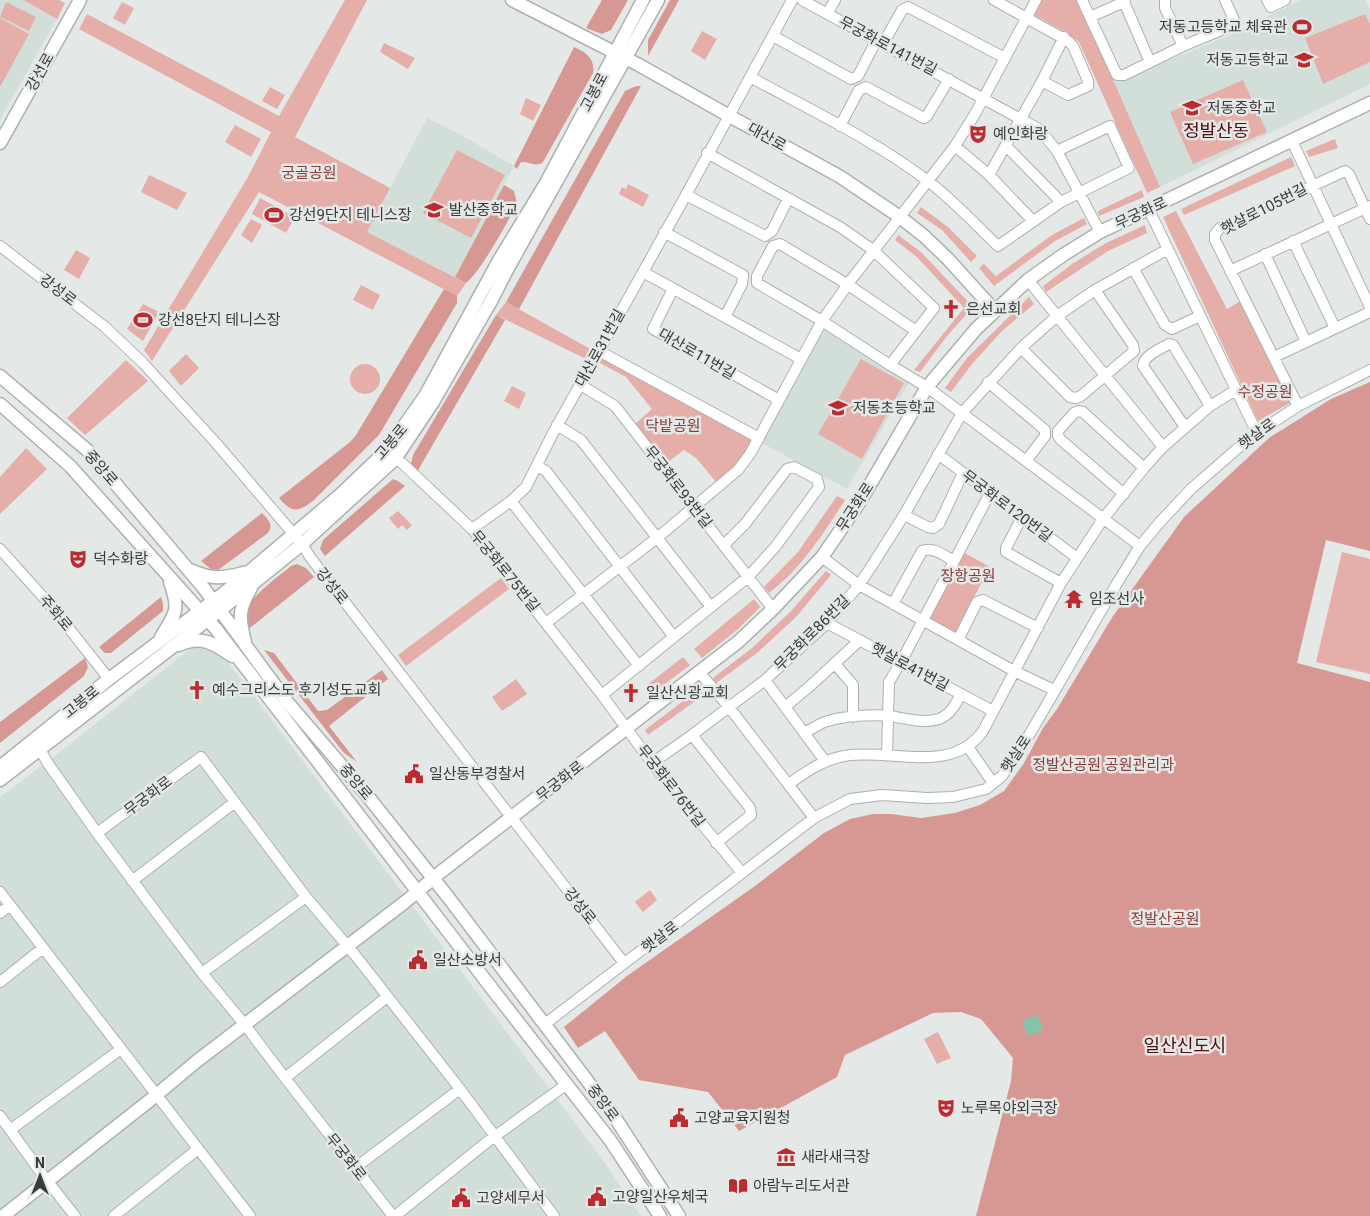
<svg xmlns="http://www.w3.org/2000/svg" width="1370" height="1216" font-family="Roboto,'Noto Sans KR',sans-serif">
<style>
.built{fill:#d2dfd9}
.green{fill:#e5aea9}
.forest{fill:#d79893}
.water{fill:#84c5aa}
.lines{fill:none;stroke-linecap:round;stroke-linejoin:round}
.minor-casing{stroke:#acb1af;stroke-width:12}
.major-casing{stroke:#acb1af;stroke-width:15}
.minor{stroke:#fff;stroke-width:10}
.major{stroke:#fff;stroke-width:12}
.labels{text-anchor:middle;stroke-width:5;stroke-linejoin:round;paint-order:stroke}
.poi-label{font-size:15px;fill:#383b3a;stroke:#e4e9e7;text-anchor:start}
.street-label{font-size:15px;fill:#383b3a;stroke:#e4e9e7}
.park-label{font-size:15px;fill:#893c39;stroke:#e4e9e7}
.quarter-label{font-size:18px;fill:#510c0f;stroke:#e4e9e7}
</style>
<rect width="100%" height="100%" fill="#e4e9e7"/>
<path class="built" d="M0,0H23L57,19L0,120Z
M1301,0H1366L1370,9V84L1160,187L1113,83L1228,36Z
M427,118L463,136L514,166L455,277L367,232Z
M824,328L909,383L847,489L762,443Z
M204,644L221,653L417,912L484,1002L607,1166L641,1216H0V797L47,762L190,649L195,645Z"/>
<path class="green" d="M23,0H59L65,3L57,19Z
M345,0H367L295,137L390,188L367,232L466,283L457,296L259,192L152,361L144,350L248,177L271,132L79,29L87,14L279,116Z
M1042,0H1078L1160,187L1147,193L1079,42L1067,33L1034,15Z
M6,2L36,17L29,31L0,17Z
M122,2L134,8L125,25L113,18Z
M1365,14L1370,24V62L1323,84L1305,38Z
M0,18L29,34L0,87Z
M702,31L717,39L705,60L691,51Z
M384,43L415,58L408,69L380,52Z
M1243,80L1267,132L1193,164L1170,112Z
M270,87L285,95L277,109L262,101Z
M526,98L541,105L533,121L520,114Z
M235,125L261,139L251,157L225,142Z
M1335,139L1338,148L1309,157L1306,151Z
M457,150L505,175L471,238L423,213Z
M1291,157L1295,166L1184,215L1181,209Z
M149,175L187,193L177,210L141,192Z
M628,184L649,195L643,207L619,194L622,187L626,189Z
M1142,190L1144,197L1099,216L1098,211Z
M260,198L295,217L286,233L252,214Z
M921,207L948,227L977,256L971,262L942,230L917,213Z
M1176,211L1227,309L1241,301L1292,402L1258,421L1163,217Z
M1084,218L1087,224L1055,241L994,286L979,268L984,264L996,276L1052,235Z
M251,219L262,225L252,243L241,235Z
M1145,225L1147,233L1108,251L1046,292L1043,286L1072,264L1106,243Z
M898,235L921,252L973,307L947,336L920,372L914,370L964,308L917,257L895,240Z
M76,250L90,258L79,279L64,270Z
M361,285L380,295L373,310L353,300Z
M1029,297L1034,304L1002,331L972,364L951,392L945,388L967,358Z
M506,302L592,350L586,359L496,315Z
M143,304L159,312L143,341L127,329Z
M186,354L199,368L181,386L169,371Z
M602,355L754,439L745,456L718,484L696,458L684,450L664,465L633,426L652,409L626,377L598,362Z
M861,359L904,383L862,459L818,434Z
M126,360L148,381L85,435L67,418Z
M350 379a15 15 0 1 1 30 0a15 15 0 1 1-30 0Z
M512,386L526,393L519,409L504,401Z
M26,448L47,469L0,514V477Z
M837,496L845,500C823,534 802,568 769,593L764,587L798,552Z
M398,511L412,525L407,530L402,525L398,529L389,518Z
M963,552L990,567L955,633L928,620Z
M1342,552L1370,559V674L1316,662Z
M826,571L831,575L796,617L757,653L716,683L713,678L752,648L790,612Z
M501,578L509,589L406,666L398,655Z
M754,599L760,607L738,629L702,658L694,649Z
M683,657L690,665L653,693L647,685Z
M516,679L527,694L502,711L492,697Z
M703,686L708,692L648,735L645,730Z
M650,890L657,900L643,912L635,902Z
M938,1032L951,1058L937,1064L924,1039Z"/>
<path class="forest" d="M602,0H628L611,30L602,34L586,28Z
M670,0H679L648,56V40Z
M574,47C586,52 595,58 593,73L543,162C535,168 530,161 521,162L517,169L514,166Z
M636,86H641L519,309L506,302L625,91Z
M504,185L514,191L517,203C510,219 479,274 466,283L455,277Z
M444,289L457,296V303L379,435L314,500C298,512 293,514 279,498L350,442L356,435Z
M496,315L505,320L417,472L411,464L413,455Z
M1370,382V551L1326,540L1297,663L1370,682V1216H976L1011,1081L1013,1058L981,1019L961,1012L933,1013L845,1055L837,1077L739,1131L708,1092L639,1080L605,1031L578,1048L564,1027L627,976L755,886L824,833L850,819L873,814H891L921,818L955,813L980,805L1004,791L1024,763L1043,728L1057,709L1113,616L1184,517L1269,438L1331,399Z
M393,479L398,481L405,486L325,556L320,549L323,540Z
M262,513C268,519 274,525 268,533L218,570L211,569L201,561Z
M297,564L306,568L314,577L250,628C248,624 244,619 245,613C248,598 279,576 291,566Z
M161,597L163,603V611L111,653H105L99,647Z
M264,650L274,653L318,711L327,710L382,670L388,679L329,726L357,762L343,752Z
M85,658L88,667L84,676L0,743V722Z"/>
<path class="water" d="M1037,1015L1043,1030L1028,1036L1022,1021Z"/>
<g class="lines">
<g class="minor-casing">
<path id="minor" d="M802,0L1039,129L1057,151L1100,232
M994,0L1068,41L1073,46L1088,81V86L1068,95L1042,81
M1082,0L1115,71L1117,75H1124L1183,46L1236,24L1225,0
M1125,0L1124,2L1150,62
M1165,0V8L1183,46
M1267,0L1271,7L1285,0
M827,14L835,0
M1090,17L1124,2
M773,36L851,79L858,76L876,41
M883,44L902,10L908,7L1005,58
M750,77C809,109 874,140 928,181C953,200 975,224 998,246L1061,202L1129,168L1110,126L1057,151
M840,126L859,90L866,87L924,118L927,116L949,79
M1292,141L1370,307
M955,146L989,175L1033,221
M1006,146L1061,202
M707,153L840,227L873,250L934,308L890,365L822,321L757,283V276L773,246L780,244L847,284L916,331
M989,175L1042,81L1064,37
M686,195L765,236L772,231L788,199
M1149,210L1257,433
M664,232L743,275L742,284L725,317
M1293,241L1335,328
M0,246L105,327L143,363L216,443L302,544L310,557L624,963
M1265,254L1306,342
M1133,268L1165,325L1172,329L1200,316
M1230,271L1370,206
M643,272L801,359
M1028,280L1163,447
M673,289L653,329L779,400
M1021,348L1070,397L1076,398L1081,396L1134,351L1133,345L1095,290
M599,351L759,438
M1274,357L1370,312
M890,365L927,387L1140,546
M988,382L1045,430V436L1026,461
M579,384L615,406L773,609
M1298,406L1215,240V234L1220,228L1345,171L1349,174L1370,219
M557,425L581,440L711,607
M1185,427L1143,366C1144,355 1160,349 1169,344L1173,345L1210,406
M938,454L1077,558
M395,459L402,463L472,529L602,695L652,763L742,873
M537,466L546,471L674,637
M1124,494L1061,440L1058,436V431L1074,413L1078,411L1083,412L1144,468
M511,501L639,666
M904,515L928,527L933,528L939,524L963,473
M1022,517L1006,548V552L1061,583
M472,529L511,501L526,487L553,433L686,195L792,0
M0,549L52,607L109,679
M822,557L859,585L1014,671L1054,690
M893,604L922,551C933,546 945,556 954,561
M546,623L657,538L738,470L750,454L822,321L851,280L955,146L975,114L1036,0
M827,623L993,711
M958,640L977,602L983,600L1038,628
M835,664L853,685V717
M699,672L729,707L814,818
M765,680L825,761
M602,695L748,577L776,546L819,487L817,479L794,467L787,469L745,524L724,545
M785,707L809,687L860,640
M804,733C812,729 820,723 828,721C844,716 873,714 889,716C905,718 923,724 939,719C950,715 956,704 961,694
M692,735L750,808L751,815L716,843
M968,747L993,783
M40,749L47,762L97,833L167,927L202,973L245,1025L285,1078L393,1216
M887,755L889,682L901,662L990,493
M652,763L692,735L765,680L827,623L859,585L871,567L904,515L962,413L1021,348L1057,316L1095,290L1168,249
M789,784C808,770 826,758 850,755C896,750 952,774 983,731L1061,583L1103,519L1144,468L1163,447L1210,406L1236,390
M97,833L201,757L306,897L355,955L460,1089L554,1216
M132,881L235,802
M0,892L250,1216
M0,913L10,905
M202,973L306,897
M0,982L43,948
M545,1024L814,818L850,799L882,795L927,798L953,797L986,789L1002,776L1028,737L1116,585L1140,546L1160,522L1191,489L1238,448L1257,433L1298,406L1370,370
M285,1078L387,997
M0,1116L42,1174L75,1216
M10,1130L121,1049
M355,1168L460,1089
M114,1216L198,1149
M395,1216L487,1142L567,1084"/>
</g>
<g class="major-casing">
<path id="major" d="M512,0L639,65L733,118L839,176L900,217L924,236L948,259L995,311
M0,143L80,0
M0,376L87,450L203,587L288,703L366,794L448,897L614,1116L679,1216
M0,404L70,466L216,629L493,990L610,1140L660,1216
M190,570C216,581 222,578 248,572
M161,637C176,613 180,610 170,582
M245,642C239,618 238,610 251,588
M179,645C201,635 214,643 232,656
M0,767L109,679L224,593L340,495L387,450L425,396L498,262L546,183L643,0
M0,780L219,611L302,544L395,459L433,402L491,301L508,268L658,0
M3,1216L149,1101L197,1061L405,902L442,871L699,672L738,642L773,609L822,557L861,500L927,387L976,329L1028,280L1063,255L1100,232L1370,103"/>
</g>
<use href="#minor" class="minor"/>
<use href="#major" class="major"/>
</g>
<defs>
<g id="stadium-bare" transform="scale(1.5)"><path d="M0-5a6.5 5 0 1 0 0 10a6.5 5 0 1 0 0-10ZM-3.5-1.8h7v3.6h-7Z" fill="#bb2b30" stroke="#e4e9e7" stroke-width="2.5" paint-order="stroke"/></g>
<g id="school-bare" transform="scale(1.5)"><path d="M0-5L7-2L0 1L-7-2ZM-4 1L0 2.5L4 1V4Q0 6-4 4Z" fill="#bb2b30" stroke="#e4e9e7" stroke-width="2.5" paint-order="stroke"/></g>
<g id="theatre-bare" transform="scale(1.5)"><path d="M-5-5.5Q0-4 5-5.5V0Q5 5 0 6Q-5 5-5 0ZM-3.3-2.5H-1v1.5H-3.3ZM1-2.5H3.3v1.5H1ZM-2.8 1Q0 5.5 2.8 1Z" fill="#bb2b30" stroke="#e4e9e7" stroke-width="2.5" paint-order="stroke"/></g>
<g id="church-bare" transform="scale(1.5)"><path d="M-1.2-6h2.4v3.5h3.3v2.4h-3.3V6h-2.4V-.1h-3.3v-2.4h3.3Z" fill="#bb2b30" stroke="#e4e9e7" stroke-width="2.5" paint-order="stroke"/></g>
<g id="temple-bare" transform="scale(1.5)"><path d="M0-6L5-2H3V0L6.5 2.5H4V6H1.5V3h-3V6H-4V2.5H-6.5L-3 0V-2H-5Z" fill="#bb2b30" stroke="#e4e9e7" stroke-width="2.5" paint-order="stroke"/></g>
<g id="civic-bare" transform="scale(1.5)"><path d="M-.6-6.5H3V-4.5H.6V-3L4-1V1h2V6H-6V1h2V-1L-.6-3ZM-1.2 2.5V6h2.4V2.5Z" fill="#bb2b30" stroke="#e4e9e7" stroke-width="2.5" paint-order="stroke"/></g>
<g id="museum-bare" transform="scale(1.5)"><path d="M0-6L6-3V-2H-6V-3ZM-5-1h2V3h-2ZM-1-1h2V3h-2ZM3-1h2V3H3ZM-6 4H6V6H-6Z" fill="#bb2b30" stroke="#e4e9e7" stroke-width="2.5" paint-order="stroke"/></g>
<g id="library-bare" transform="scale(1.5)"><path d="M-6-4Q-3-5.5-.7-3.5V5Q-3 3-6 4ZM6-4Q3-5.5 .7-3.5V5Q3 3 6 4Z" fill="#bb2b30" stroke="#e4e9e7" stroke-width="2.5" paint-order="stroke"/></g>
</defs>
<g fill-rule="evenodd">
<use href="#stadium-bare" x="1302" y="27"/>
<use href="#school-bare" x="1304" y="60"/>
<use href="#school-bare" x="1192" y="108"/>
<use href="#theatre-bare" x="978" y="134"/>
<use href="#school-bare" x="434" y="210"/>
<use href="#stadium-bare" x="274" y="215"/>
<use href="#church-bare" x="951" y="309"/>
<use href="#stadium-bare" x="143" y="320"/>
<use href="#school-bare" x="838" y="408"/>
<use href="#theatre-bare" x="78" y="559"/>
<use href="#temple-bare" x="1074" y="599"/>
<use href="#church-bare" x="197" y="690"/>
<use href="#church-bare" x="631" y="693"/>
<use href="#civic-bare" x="414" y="774"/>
<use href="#civic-bare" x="418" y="960"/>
<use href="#theatre-bare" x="946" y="1108"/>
<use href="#civic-bare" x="679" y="1118"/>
<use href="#museum-bare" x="786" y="1157"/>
<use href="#library-bare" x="738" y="1186"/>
<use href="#civic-bare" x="597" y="1197"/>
<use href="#civic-bare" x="461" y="1198"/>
</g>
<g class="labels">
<g class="poi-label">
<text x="1287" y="32" text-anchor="end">저동고등학교 체육관</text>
<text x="1289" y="65" text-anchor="end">저동고등학교</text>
<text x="1207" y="113">저동중학교</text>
<text x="993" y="139">예인화랑</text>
<text x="449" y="215">발산중학교</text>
<text x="289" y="220">강선9단지 테니스장</text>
<text x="966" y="314">은선교회</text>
<text x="158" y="325">강선8단지 테니스장</text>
<text x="853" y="413">저동초등학교</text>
<text x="93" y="564">덕수화랑</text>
<text x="1089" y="604">임조선사</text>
<text x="212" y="695">예수그리스도 후기성도교회</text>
<text x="646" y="698">일산신광교회</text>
<text x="429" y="779">일산동부경찰서</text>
<text x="433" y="965">일산소방서</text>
<text x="961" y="1113">노루목야외극장</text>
<text x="694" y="1123">고양교육지원청</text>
<text x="801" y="1162">새라새극장</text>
<text x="753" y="1191">아람누리도서관</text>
<text x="612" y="1202">고양일산우체국</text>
<text x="476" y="1203">고양세무서</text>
</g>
<g class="street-label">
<text transform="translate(888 46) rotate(28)" y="5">무궁화로141번길</text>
<text transform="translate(40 72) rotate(-61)" y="5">강선로</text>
<text transform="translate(594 92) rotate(-62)" y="5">고봉로</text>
<text transform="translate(767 137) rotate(29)" y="5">대산로</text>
<text transform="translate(1264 209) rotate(-27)" y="5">햇살로105번길</text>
<text transform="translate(1141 213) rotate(-25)" y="5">무궁화로</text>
<text transform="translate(58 290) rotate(37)" y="5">강성로</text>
<text transform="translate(600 348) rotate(-61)" y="5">대산로31번길</text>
<text transform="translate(697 354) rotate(30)" y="5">대산로11번길</text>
<text transform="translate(1257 434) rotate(-36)" y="5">햇살로</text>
<text transform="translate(391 442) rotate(-50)" y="5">고봉로</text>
<text transform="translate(101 468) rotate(49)" y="5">중앙로</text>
<text transform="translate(678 487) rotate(52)" y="5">무궁화로93번길</text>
<text transform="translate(1007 506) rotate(37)" y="5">무궁화로120번길</text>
<text transform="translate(855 507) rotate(-57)" y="5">무궁화로</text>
<text transform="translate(505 571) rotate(51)" y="5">무궁화로75번길</text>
<text transform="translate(332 586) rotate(52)" y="5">강성로</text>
<text transform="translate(56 613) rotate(50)" y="5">주화로</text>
<text transform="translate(812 633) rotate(-45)" y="5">무궁화로86번길</text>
<text transform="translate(910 667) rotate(28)" y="5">햇살로41번길</text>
<text transform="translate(81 702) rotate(-39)" y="5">고봉로</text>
<text transform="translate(1016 754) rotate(-57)" y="5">햇살로</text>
<text transform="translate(560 781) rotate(-38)" y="5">무궁화로</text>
<text transform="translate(356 782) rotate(50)" y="5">중앙로</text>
<text transform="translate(671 786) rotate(52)" y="5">무궁화로76번길</text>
<text transform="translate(148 796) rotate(-37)" y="5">무궁화로</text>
<text transform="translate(580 906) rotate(52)" y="5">강성로</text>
<text transform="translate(660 937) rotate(-37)" y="5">햇살로</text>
<text transform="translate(603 1103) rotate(54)" y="5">중앙로</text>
<text transform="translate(346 1157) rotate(52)" y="5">무궁화로</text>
</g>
<g class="park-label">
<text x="309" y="178">궁골공원</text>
<text x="1265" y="397">수정공원</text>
<text x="673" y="431">닥밭공원</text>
<text x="968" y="581">장항공원</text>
<text x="1103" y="770">정발산공원 공원관리과</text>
<text x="1165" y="924">정발산공원</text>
</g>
<g class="quarter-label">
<text x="1216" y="137">정발산동</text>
<text x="1185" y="1052">일산신도시</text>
</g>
</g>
<g transform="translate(40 1176)" stroke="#e4e9e7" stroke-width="4" paint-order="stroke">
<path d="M0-4L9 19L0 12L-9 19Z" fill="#383b3a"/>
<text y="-8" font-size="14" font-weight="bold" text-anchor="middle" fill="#383b3a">N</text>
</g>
</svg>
